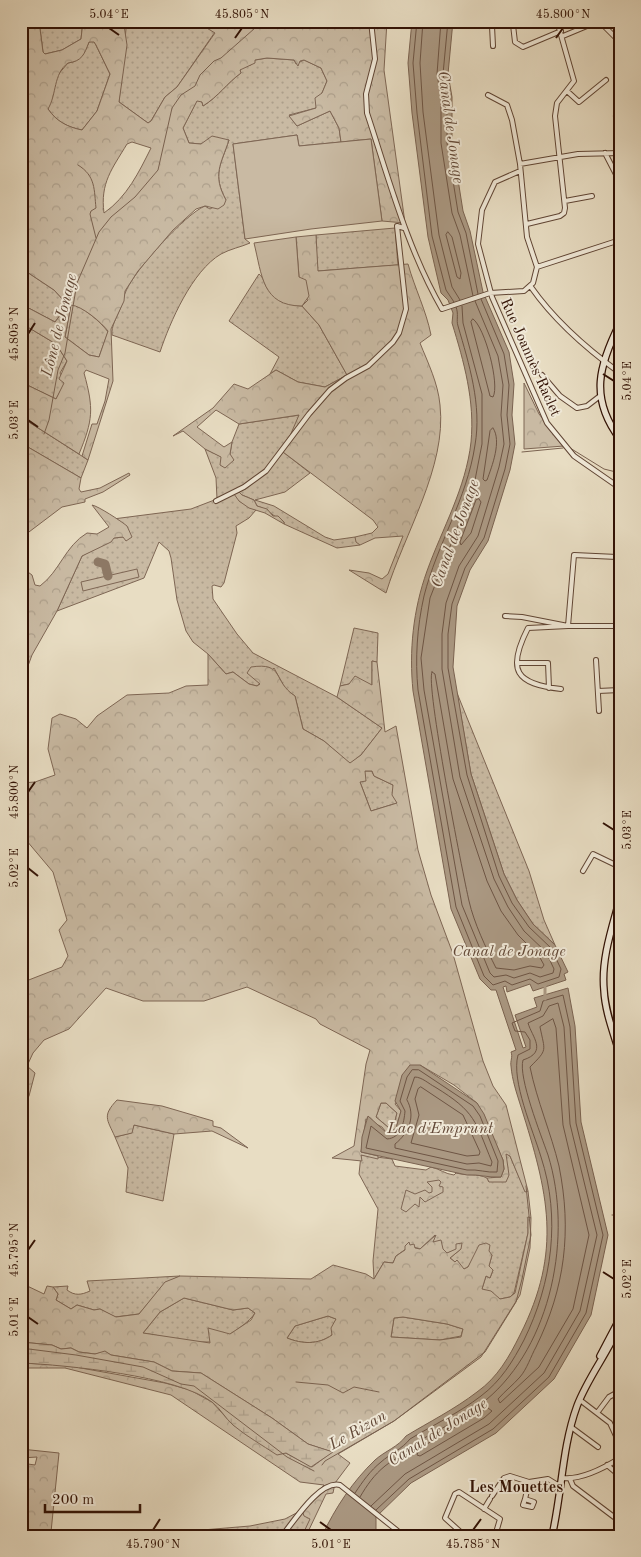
<svg xmlns="http://www.w3.org/2000/svg" width="641" height="1557" font-family="'Old Standard TT',serif">
<style>
.grass{fill:url(#grass-dots);stroke:#7e6654}
.forest{fill:url(#forest-crowns);stroke:#7e6654;fill-rule:evenodd}
.wetland{fill:url(#wetland-marsh);stroke:#7e6654}
.pitch{fill:#c9baa3;stroke:#7e6654}
.water{fill:#aa9882;stroke:#7a6250}
.lines{fill:none;stroke-linecap:round;stroke-linejoin:round}
.shore{stroke:#6e5544;stroke-width:1}
.stream{stroke:#7a6250;stroke-width:1}
.canal{stroke:#aa9882;stroke-width:3}
.taxiway{stroke:#8d7864;stroke-width:9}
.minor-casing{stroke:#604534;stroke-width:6}
.secondary-casing{stroke:#321205;stroke-width:8}
.minor{stroke:#f0e9d8;stroke-width:4}
.secondary{stroke:#f0e9d8;stroke-width:5.5}
.ticks{fill:none;stroke:#321205;stroke-width:2}
.labels{text-anchor:middle;stroke-width:4;stroke-linejoin:round;paint-order:stroke}
.street-label{font-size:15px;fill:#321205;stroke:#f0e9d8}
.water-label{font-size:16px;font-style:italic;fill:#624837;stroke:#f0e9d8}
.neighbourhood-label{font-size:16px;font-weight:bold;fill:#321205;stroke:#f0e9d8}
.neatline{fill:none;stroke:#321205;stroke-width:2}
.ticks-label{font-size:12px;text-anchor:middle;fill:#321205}
</style>
<defs>
<pattern id="grass-dots" width="8" height="8" patternUnits="userSpaceOnUse" patternTransform="scale(1.25)"><rect width="8" height="8" fill="#c9baa3"/><path d="M2 2h.1M6 6h.1" fill="none" stroke="#ad9f8b" stroke-width="1.8" stroke-linecap="round"/></pattern>
<pattern id="forest-crowns" width="20" height="18" patternUnits="userSpaceOnUse" patternTransform="scale(1.25)"><rect width="20" height="18" fill="#c9baa3"/><path d="M2 6a3 3 0 1 1 6 0M12 15a3 3 0 1 1 6 0" fill="none" stroke="#ad9f8b"/></pattern>
<pattern id="wetland-marsh" width="20" height="14" patternUnits="userSpaceOnUse" patternTransform="scale(1.25)"><rect width="20" height="14" fill="#c9baa3"/><path d="M1 5h8M5 5V1M11 12h8M15 12V8" fill="none" stroke="#ad9f8b"/></pattern>
</defs>
<rect width="100%" height="100%" fill="#e8ddc3"/>
<filter id="stains"><feTurbulence type="fractalNoise" baseFrequency=".004" numOctaves="4"/><feColorMatrix values="0 0 0 0 .2 0 0 0 0 .09 0 0 0 0 .02 0 0 0 .5 -.17"/></filter>
<radialGradient id="worn" r=".72"><stop offset=".6" stop-color="#630" stop-opacity="0"/><stop offset="1" stop-color="#630" stop-opacity=".3"/></radialGradient>
<path class="grass" d="M39,21H83L81,39L62,50L45,54L43,52Z
M117,21H195L215,32L177,87L165,97L151,121L148,123L119,102L126,29Z
M94,41L110,74L97,111L82,130C67,127 57,122 48,109L56,77L68,63C81,61 84,54 89,42Z
M267,58L294,60L296,64L304,60L321,68L327,81L316,108L289,115L297,126L330,111L339,128L341,142L299,146L297,135L233,144L245,239L250,243C241,247 230,249 221,254C192,271 170,322 160,352L112,335C111,326 117,317 120,309C123,303 123,296 126,291C134,271 185,214 205,206L210,209L226,200C212,174 221,165 229,140L201,144L189,143L183,128L197,100L202,102L203,106C218,97 227,83 241,73L240,70L244,66L251,65L255,60Z
M395,228L398,265L317,271L316,235Z
M21,268L54,290L68,305L55,322L21,304Z
M259,274C264,278 264,283 267,288C273,299 291,306 302,306L319,325L347,375L325,387L298,382L276,370L270,374L279,357L229,321Z
M71,304C82,306 101,322 108,332L99,357L89,355L65,337Z
M21,323L56,344L67,361L60,373L65,383L56,399L21,382Z
M300,415L283,452L310,473L285,492L255,500L274,506L325,537L334,540L355,537L360,545L337,548L284,524V522C274,517 268,509 257,506L254,500L242,495L239,501L256,510L249,518L236,526L237,533L224,583L221,587L214,585L212,586L213,599L237,634L253,653L337,697L382,728L361,755L350,764L324,741L303,729L295,696L286,690L274,668L257,686L249,684L233,672L226,674L208,654L193,642L186,631L177,600L171,558L169,551L159,542L144,578L57,611L82,556L114,538L123,537L120,521L113,519L191,509L217,499L216,478L205,449L222,457L230,454L232,442L239,424Z
M21,417L88,460L81,478L21,443Z
M354,628L378,633L377,662L372,661V685L349,684L340,686Z
M457,693L529,871L544,920L555,945L533,924L517,900L504,874L471,774Z
M365,771H372L374,776L393,785L397,803L371,811L360,782Z
M381,1103H386L397,1113L394,1125L389,1128L376,1117Z
M134,1125L174,1134L163,1201L126,1192L128,1168L115,1137L131,1133Z
M505,1153L510,1156L525,1191H528L531,1218L528,1217V1233L514,1293L510,1297L500,1299L482,1289L486,1276L490,1278L493,1270L489,1266L492,1255L475,1256L468,1267L464,1269L450,1258L461,1249L447,1253L433,1242L435,1235L420,1249L410,1246L396,1256L393,1263L384,1262L374,1279L373,1261L378,1209L359,1174L361,1155L392,1159L395,1166L426,1170L431,1167C440,1169 445,1174 454,1175L456,1173C467,1176 477,1173 487,1178L489,1182Z
M180,1276L165,1283L139,1314L115,1317L100,1309L94,1310L77,1305L71,1309L56,1300L58,1294L53,1287L68,1286L67,1290C75,1296 81,1295 90,1291L87,1281Z
M184,1298L233,1310L248,1308L255,1313C249,1323 222,1342 210,1342C190,1343 163,1336 143,1333L160,1312Z
M328,1316L336,1319L332,1335C318,1345 302,1344 287,1338L295,1326Z
M403,1317L447,1324L463,1329L461,1336L440,1340L391,1337L394,1318Z
M302,1510L311,1519L302,1536H131L250,1526L285,1519Z"/>
<path class="forest" d="M21,21H39L43,52L45,54L62,50L81,39L83,21H117L124,25L127,45L119,102L148,123L151,121L165,97L177,87L215,33L195,21H387L384,70L405,223L382,221L371,139L341,142L339,128L330,111L297,126L289,116L316,108L315,98L322,93L327,81L321,68L304,60L300,61L298,66L294,60L267,58L255,60V63L240,70L241,73C227,83 219,96 203,106L202,102L197,101L183,128L189,143L201,144L212,136L229,140C221,164 212,175 226,200L224,205L218,209L205,206L196,209L173,230L138,271L125,291L124,301L111,329L113,381L88,460L82,456L92,424H97L105,401L109,379L86,370L84,373C94,409 93,420 79,454L21,417V382L56,399L64,383L59,379L67,361L56,344L21,323V304L55,322L68,305L54,290L21,268ZM89,42H94L96,45L110,74L97,111L82,130C68,127 57,122 48,109C57,94 53,74 68,63C82,61 84,55 89,42ZM132,142L151,148C139,172 127,197 104,213C100,183 112,169 127,144ZM71,305C82,306 101,322 108,331L99,357L89,355L65,337Z
M316,235L318,271L408,264C415,289 426,310 431,335L420,343C428,363 438,383 440,405C447,467 404,534 386,593L349,570L369,573L382,579L388,574L403,536L375,538L360,545L356,542L355,537L372,533L378,527L373,520L283,452L299,415L239,424L216,410L197,427L224,447L232,442L230,454L234,460L225,468L220,465L221,457L205,449L183,431L173,436L213,408L234,384L248,389L276,370L298,382L325,387L347,375L319,325L302,306L308,300L299,277L296,237Z
M524,383L539,414L564,446L524,449Z
M21,443L81,478L79,489L81,492L100,488L129,473L130,475L103,492L85,499V502L62,507L21,538Z
M239,492L242,495L254,500L257,506L267,509L273,516H278L284,522V524L265,513L249,508L239,501L234,494Z
M92,505C98,506 121,521 127,526L132,537L126,541L123,537L114,538L111,542L82,556L57,611L32,655L21,685V567L32,575L35,585L40,586C60,571 65,546 87,533L97,534L109,527Z
M208,654L226,674L233,672L249,684L257,686L260,684L247,673L251,667C285,662 272,681 295,696L303,729L324,741L350,763L361,755L382,728L337,697L340,686L349,684L355,676L372,685V661L377,662L385,732L396,726L418,850L431,895L453,954L483,1061L493,1086L506,1105L528,1191L525,1192L510,1156L506,1154L509,1175L506,1182H489L487,1178L501,1177L504,1169L503,1160L477,1103L454,1085L420,1065L395,1104L401,1111L396,1129L388,1135L382,1127L366,1119L361,1152L378,1156V1159L361,1155L362,1161L332,1158L354,1146L366,1064L370,1050L320,1024L316,1019L247,987L204,1001H143L106,988L69,1029L44,1040L33,1053L27,1066L35,1073L29,1096L21,1109V983L62,967L68,956L59,930L67,920L53,872L21,834V783L35,782L55,775L48,749L52,718L60,714L76,719L87,728L97,716L127,695L169,693L186,686L208,685ZM365,771H372L374,776L393,785L392,795L397,803L371,811L360,782L366,781ZM381,1103H386L397,1113L394,1125L389,1128L376,1117Z
M117,1100L162,1106L213,1121V1126L221,1128L248,1148L212,1131L174,1134L134,1125L132,1133L115,1137C107,1119 102,1116 117,1100Z
M439,1180L441,1182L439,1186L443,1187V1192L425,1202L420,1197L419,1207L415,1204L406,1212L401,1209L406,1190L415,1194L425,1190L429,1193L432,1192V1187L427,1182Z
M528,1217L531,1218L530,1248L520,1295L481,1357L394,1421L338,1454L350,1463L335,1483L333,1493L326,1494L306,1536H302L310,1519L304,1516L302,1510L324,1485L300,1482L171,1395L65,1368H21V1363L64,1365L165,1383L190,1390L212,1402L233,1425L312,1467L332,1452L308,1444L272,1418L201,1373L172,1371L154,1362L111,1355L105,1352L95,1354L79,1352L71,1348L61,1349L52,1345L21,1342V1283L44,1294L47,1286L53,1287L58,1294L56,1300L71,1309L77,1305L94,1310L100,1309L116,1317L139,1314L165,1282L180,1276L311,1279L333,1265L366,1274L374,1279L384,1262L393,1263L396,1256L405,1250V1246L409,1242L410,1245L414,1244L415,1248L420,1249L436,1235L433,1242L441,1240L443,1249L447,1253L456,1249V1244L462,1243L461,1249L450,1258L455,1262L457,1260L464,1269L468,1267L479,1245L486,1243L490,1245L489,1251L492,1255L489,1266L493,1270L490,1278L486,1276L482,1289L491,1291L500,1299L510,1297L515,1293L528,1233ZM184,1298L233,1310L248,1308L255,1313L251,1320L230,1334L208,1328L210,1343L143,1333L160,1312ZM328,1316L336,1319L331,1328L332,1335C318,1345 302,1344 287,1338L295,1326ZM403,1317L447,1324L463,1329L461,1337L440,1340L391,1337L394,1318Z
M21,1449L59,1453L51,1532L21,1536V1463L35,1465L37,1457L21,1458Z"/>
<path class="wetland" d="M21,1342L52,1345L61,1349L71,1348L79,1352L95,1354L105,1351L111,1355L154,1362L172,1371L201,1373L272,1418L308,1444L333,1452L311,1467L286,1453L277,1455C262,1445 246,1436 233,1425C225,1418 220,1408 212,1402C178,1376 66,1365 21,1363Z"/>
<path class="pitch" d="M297,135L299,146L371,139L382,221L311,229L245,239L233,144Z
M296,237L299,277L306,280L309,296L302,306C262,306 262,275 254,243Z
M137,569L139,577L83,591L81,582Z"/>
<path class="water" d="M412,21H453L448,74L452,97V142L463,211L470,231L483,292L509,352L514,384L512,415L515,444L510,470L488,541L470,570L457,606L453,667L471,774L504,874L517,900L533,924L555,945L568,972L564,974L566,980L533,991L530,984L507,992L506,986L503,987L523,1048L526,1047L515,1015L537,1007L534,998L568,988L575,1026L581,1122L608,1235L591,1315L554,1379L496,1433L411,1483L376,1517V1536H322C335,1508 353,1481 375,1460C385,1451 398,1447 406,1436C429,1422 455,1409 477,1392C498,1377 509,1357 520,1335C563,1250 548,1193 521,1107C517,1094 512,1080 511,1066C510,1061 513,1057 511,1052L516,1050L496,990H491L480,979L451,909L413,691C409,651 413,610 427,571C442,529 466,488 471,442C475,401 464,362 452,323L453,313L448,300L441,293L428,237L412,113L408,63Z
M410,1065H420L477,1103L484,1114L503,1160L504,1169L501,1177C488,1178 479,1174 467,1175L361,1152L362,1137L368,1116L388,1134L396,1128L401,1111L395,1101L402,1075Z"/>
<g class="lines">
<path class="shore" d="M417,21L413,63L417,113L432,236L446,290L454,302
M423,21L420,63L423,112L439,235L452,287L460,300
M441,21L437,74L441,98V143L452,213L460,235L473,296
M448,21L443,74L447,98V143L458,212L466,233L478,294
M448,232L452,237L461,273L460,279L457,277L446,235Z
M462,306L463,323L482,394V444L475,480L465,508L430,598L421,658L424,690L462,905L490,973L494,977L506,975L514,978L530,973L540,977L553,973L554,969L546,952L524,931L508,907L494,879L460,777L442,669V634L446,603L459,566L478,536L499,467L504,444L501,415L503,385L498,356L475,301
M456,307C459,314 456,320 458,326C469,364 482,405 475,445C467,499 437,544 424,596C417,627 415,659 418,690L456,907L484,976L493,985L505,981L512,985L530,979L538,984L559,977L561,969L551,948L529,927L512,903L499,876L467,775L448,668V634L452,604L465,568L484,538L505,469L510,444L507,415L509,385L504,354L481,299
M473,319C485,327 500,385 493,397L490,396L471,322Z
M493,428C502,441 492,466 487,480L485,481L483,479L490,431Z
M479,499L481,502L471,533L461,545L460,542L476,500Z
M432,672L435,674L453,779L487,881L501,911L518,935L539,956L544,965L542,968L530,966L514,970L496,968C486,948 474,923 469,901C463,875 425,683 432,672Z
M553,1019L556,1028L563,1125L589,1235L573,1309L539,1367L500,1403L498,1399C505,1391 513,1385 520,1377C527,1369 531,1356 536,1347C565,1288 572,1231 559,1166C551,1133 537,1101 530,1067C548,1049 545,1052 540,1027Z
M419,1070L473,1106L480,1116L498,1161L497,1172C487,1173 478,1169 467,1170L366,1148L371,1126L387,1139C401,1138 404,1123 405,1111L400,1101L407,1077L412,1070Z
M415,1077C422,1077 429,1084 435,1087C476,1112 475,1121 492,1162L491,1166L479,1163L467,1164L395,1148V1144C409,1133 416,1116 407,1100Z
M421,1087L463,1115L480,1152L479,1155L467,1156L411,1143L419,1115L415,1099L418,1089Z
M488,1408L492,1411L484,1418L420,1456L417,1455L419,1449Z
M355,1493C363,1481 370,1471 381,1462C390,1454 402,1449 410,1439C433,1425 459,1413 481,1396C501,1381 513,1361 524,1340C552,1283 561,1218 541,1157C533,1130 511,1081 518,1055L530,1049V1040L525,1032L515,1031L512,1023L540,1011L543,1001L563,995L570,1027L576,1123L603,1235L586,1313L549,1377L493,1429L409,1479L376,1510
M360,1497C367,1485 374,1475 385,1466C395,1458 407,1454 414,1444C437,1430 465,1418 486,1400C552,1345 573,1235 548,1155C541,1135 518,1077 523,1060C548,1052 532,1037 528,1023L543,1016L549,1006L558,1003L564,1027L570,1124L597,1235L580,1311L544,1373L489,1424L405,1474L371,1506"/>
<path class="stream" d="M78,165C96,176 94,190 96,208L91,211L90,214L96,238
M44,434L49,420L58,370L65,353L77,283L99,232L111,217L135,197L158,170L172,108L181,95L195,86L200,75L214,61L221,58L263,21
M570,448L604,469L620,473
M522,452L563,448
M612,1215H620
M21,1348L76,1355L143,1367L181,1384L194,1386L287,1457L314,1471
M296,1382L328,1385L343,1393L354,1387L379,1392
M322,1465L325,1461L394,1421L485,1352L516,1302L522,1279L531,1235L526,1186"/>
<path class="canal" d="M545,985V999"/>
<path class="taxiway" d="M98,562L105,564L108,576"/>
<g class="minor-casing">
<path id="minor" d="M371,21L375,59L366,94L367,113C389,179 407,248 442,309L490,293L524,291L533,283L537,267L620,240
M509,21L513,25L515,42L523,47L561,31
M563,36L599,21L620,42
M493,46L492,26L496,21
M567,91L579,102L606,80
M488,95L507,105L512,120L520,164L527,237L537,267
M616,116L620,111
M605,153L620,182
M520,164L578,154L620,153
M520,171L495,182L482,210L478,244L492,297L547,423L574,456L620,488
M565,201L592,196
M527,224L560,216L564,213L565,208L555,116L557,103L574,81L557,21
M531,287C554,320 587,349 620,373
M620,373L617,379L620,402
M542,375L560,396L577,408L587,406L600,396
M216,501L244,487L266,471L309,414L330,390L346,378L368,366L393,342L399,333L406,309L397,226L404,228
M505,616L522,617L568,626H620
M596,660L599,711
M518,663H548L549,688
M561,689C516,684 506,671 528,628L568,626L574,555L617,557L620,561
M598,691L620,690
M583,871L593,854L620,867
M580,1400L610,1423L616,1436
M597,1413L609,1397L620,1391
M571,1427L598,1447
M607,1465L620,1476
M563,1478C582,1480 604,1468 620,1458
M570,1479L573,1486L614,1517
M492,1496L504,1478L510,1476L529,1482L548,1479L561,1487
M525,1499L523,1505L532,1507L534,1502L525,1499L529,1482
M484,1509L490,1499
M282,1536C294,1521 320,1480 340,1485L404,1536
M465,1536L445,1518L455,1494L459,1492L500,1519L495,1536
M519,1536V1533"/>
</g>
<g class="secondary-casing">
<path id="secondary" d="M620,323C599,365 589,398 620,439
M620,898C612,928 601,959 604,990C605,1012 614,1034 620,1055
M600,1356L620,1318
M552,1536C562,1493 562,1447 577,1406C588,1377 608,1353 620,1324"/>
</g>
<use href="#minor" class="minor"/>
<use href="#secondary" class="secondary"/>
</g>
<path class="ticks" d="M109,28L119,35M235,38L242,28M556,38L563,28M28,334L35,323M603,374L614,381M28,420L38,427M28,792L35,782M603,823L614,830M28,868L38,876M28,1250L35,1240M603,1272L614,1279M28,1317L38,1324M320,1522L331,1530M153,1530L160,1519M473,1530L481,1519"/>
<g class="labels">
<g class="street-label">
<text transform="translate(531 357) rotate(66)" y="5">Rue Joannès Raclet</text>
</g>
<g class="water-label">
<text transform="translate(452 127) rotate(82)" y="6">Canal de Jonage</text>
<text transform="translate(58 325) rotate(-76)" y="6">Lône de Jonage</text>
<text transform="translate(454 533) rotate(-70)" y="6">Canal de Jonage</text>
<text x="509" y="956">Canal de Jonage</text>
<text x="440" y="1133">Lac d'Emprunt</text>
<text transform="translate(357 1429) rotate(-30)" y="6">Le Rizan</text>
<text transform="translate(437 1431) rotate(-32)" y="6">Canal de Jonage</text>
</g>
<g class="neighbourhood-label">
<text x="516" y="1492">Les Mouettes</text>
</g>
</g>
<rect width="641" height="1557" fill="none" stroke="#e8ddc3" stroke-width="55"/>
<path d="M45 1504v8h95v-8" fill="none" stroke="#321205" stroke-width="2.5"/>
<text x="52" y="1504" font-size="15" fill="#321205" stroke="#f0e9d8" stroke-width="4" paint-order="stroke">200 m</text>
<rect x="28" y="28" width="586" height="1502" class="neatline"/>
<g class="ticks-label">
<text x="109" y="18">5.04°E</text>
<text x="242" y="18">45.805°N</text>
<text x="563" y="18">45.800°N</text>
<text transform="translate(14 334) rotate(-90)" y="4">45.805°N</text>
<text transform="translate(627 381) rotate(-90)" y="4">5.04°E</text>
<text transform="translate(14 420) rotate(-90)" y="4">5.03°E</text>
<text transform="translate(14 792) rotate(-90)" y="4">45.800°N</text>
<text transform="translate(627 830) rotate(-90)" y="4">5.03°E</text>
<text transform="translate(14 868) rotate(-90)" y="4">5.02°E</text>
<text transform="translate(14 1250) rotate(-90)" y="4">45.795°N</text>
<text transform="translate(627 1279) rotate(-90)" y="4">5.02°E</text>
<text transform="translate(14 1317) rotate(-90)" y="4">5.01°E</text>
<text x="153" y="1548">45.790°N</text>
<text x="331" y="1548">5.01°E</text>
<text x="473" y="1548">45.785°N</text>
</g>
<rect width="100%" height="100%" filter="url(#stains)"/>
<rect width="100%" height="100%" fill="url(#worn)"/>
</svg>
